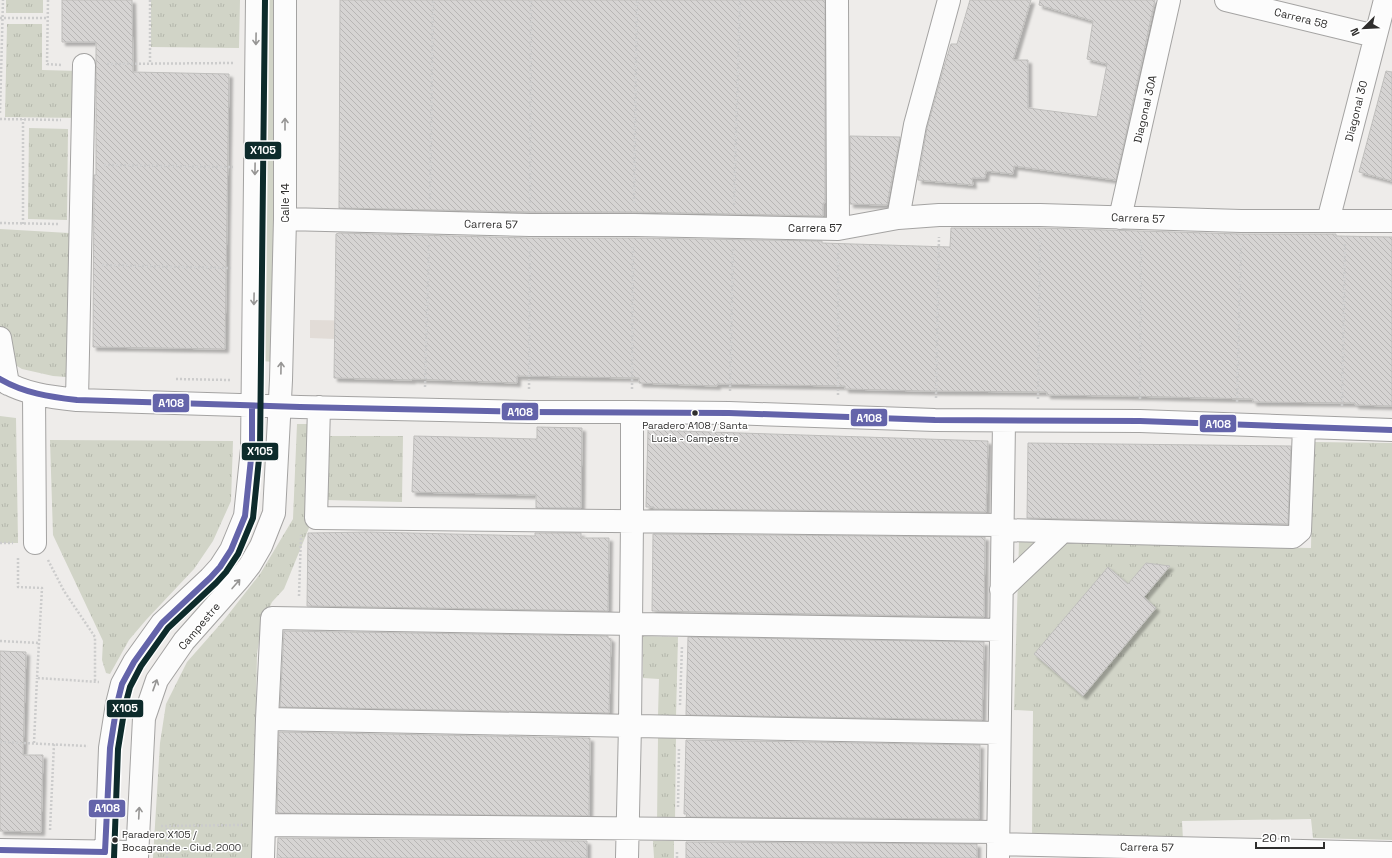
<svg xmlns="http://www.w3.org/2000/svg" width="1392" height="858" font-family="'Space Grotesk',sans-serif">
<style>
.built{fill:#e2dcd7}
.grass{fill:#d1d4c7}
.park{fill:url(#park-tufts)}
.building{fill:url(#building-back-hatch);stroke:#bfbebc;filter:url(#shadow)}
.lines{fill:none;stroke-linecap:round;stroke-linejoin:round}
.minor-casing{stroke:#a4a3a2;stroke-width:24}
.path{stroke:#ccc;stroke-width:2.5;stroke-dasharray:2 2;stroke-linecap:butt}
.minor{stroke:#fcfcfc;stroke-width:22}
.bus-1-casing{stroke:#fff;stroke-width:9}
.bus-2-casing{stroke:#fff;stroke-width:9}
.bus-1{stroke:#6464aa;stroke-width:6}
.bus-2{stroke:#0d2b2b;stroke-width:6}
.oneway{stroke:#969594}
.bus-dot{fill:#2f2e2d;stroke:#fff;stroke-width:1.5}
.labels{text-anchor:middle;stroke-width:3;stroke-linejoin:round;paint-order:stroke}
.bus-label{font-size:10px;fill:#2f2e2d;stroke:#fff}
.street-label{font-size:11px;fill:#2f2e2d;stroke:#fff}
.line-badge{stroke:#fff;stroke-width:1.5}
.badge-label{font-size:11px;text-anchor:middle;font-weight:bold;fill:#fff}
</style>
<defs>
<pattern id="park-tufts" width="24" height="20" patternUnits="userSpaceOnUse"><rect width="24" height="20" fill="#d1d4c7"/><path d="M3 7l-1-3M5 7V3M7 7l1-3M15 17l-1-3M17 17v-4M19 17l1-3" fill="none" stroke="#b4b6ab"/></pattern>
<pattern id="building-back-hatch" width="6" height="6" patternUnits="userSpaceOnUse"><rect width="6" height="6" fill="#d6d4d3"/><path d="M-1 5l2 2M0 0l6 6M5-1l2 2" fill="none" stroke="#b8b6b5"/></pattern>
<filter id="shadow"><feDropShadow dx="3.5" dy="3.5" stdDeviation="1" flood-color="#0004"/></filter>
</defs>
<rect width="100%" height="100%" fill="#eeecea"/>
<path class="built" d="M310,320L374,321L335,339L310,338Z"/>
<path class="grass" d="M267,0H277L272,362L263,361Z"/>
<path class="park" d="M6,0H43V13H6Z
M151,0H240L239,48L151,47Z
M7,24H42V70L79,71V118L5,117Z
M29,128L68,129L67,220L28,219Z
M0,229L69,233L66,377L53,376L22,369L0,356Z
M0,416L16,418L18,543H0Z
M297,424H314L311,523L284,589L272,602L262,623L257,654L253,858H153L160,743L166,704L187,662L224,620L260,574L293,519Z
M327,436H403L402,502L326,500Z
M50,440L233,441L231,501L213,541L194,569L146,620L129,640L110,674L106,673L102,660L103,641L53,535Z
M1313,442L1392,443V840L1313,838L1311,819L1182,821L1183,840L1032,841L1033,711L1014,710L1019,542L1311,548Z
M643,636L678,637L676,716L658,715L659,679L643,678Z
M658,738H676L675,823H657Z
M653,841H674V858H654Z"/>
<path class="building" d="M62,0H132L133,72L229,74L225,349L93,347L94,175H96V42H62Z
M340,0H825V203H823V216L634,212H530L339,208Z
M970,0H1031L1013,60H1028V108L1097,117L1107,64L1087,59L1093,21L1039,5L1040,0H1155L1116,180L1014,166L1013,174L986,171L985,178H972L973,185L918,180L927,128L944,67L951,44H957Z
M1386,71L1392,72V181L1359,172Z
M850,136L900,137L887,205L850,204Z
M951,228H1040L1241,234H1336V236L1392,237V406L1355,405V403L1253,402V399L1126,396L1047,395V392L925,391L845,389V386L717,384V386L639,383V378L517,376V383L412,379V380L334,378L336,234L339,233L530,238H634L822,241V243L950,247Z
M537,427L582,428L581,508H536V495L412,492L414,436L537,439Z
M648,430L988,441L986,512L654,509V507H646Z
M1028,443L1291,446L1288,524L1027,518Z
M370,532L535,536V533H581V538H609L608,611L307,606L308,533Z
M653,534L985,537L984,617L652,611Z
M1146,563L1170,566L1144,597L1156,608L1083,696L1034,654L1108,567L1128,584Z
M284,631L608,636V638L611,639L609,713L280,707Z
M688,637L984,642L982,720L686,715Z
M0,651L26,652L23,755H43L41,832L0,831Z
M279,732L590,738L589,816L278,813L277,812Z
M686,740L980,745L979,819L686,817L687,814H684Z
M278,838L587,841V858H277Z
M686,842L977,844V858H686Z"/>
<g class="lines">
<g class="minor-casing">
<path id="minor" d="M837,0L838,229
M1226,0L1375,36
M898,218L915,125L949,0
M1120,218L1169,0
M285,219L530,225H634L838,229L898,218L939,215H1040L1241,221H1392
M1328,221L1385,0
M0,338L8,384
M0,379C23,394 50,397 77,400L300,407L529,412H632L729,413L935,420L1140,421L1392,430
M34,394L35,543
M77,400L84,65
M319,407L316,518L1002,525
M1002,530L1293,537L1300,531L1304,427
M1001,590L1062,532
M267,719L999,733
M264,825L998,832
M998,844L1392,853
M0,850L137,852
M106,858L110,748L117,704L122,684L134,662L162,623L210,578L220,567L231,550L245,516L252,449L257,0
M137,858L144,718L157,680L184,641L239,579L250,565L261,546L274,513L281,380L285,219V0
M263,858L267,719L272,618L1001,630
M627,858L630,725L632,521V412
M998,858L1004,421"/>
</g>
<path class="path" d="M48,0L47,64L62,65
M150,0V64
M0,18H48
M107,64L234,63
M0,113L3,0
M0,119L61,120
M104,165L233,167
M430,199L433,0
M530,203L531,0
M634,203L637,0
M734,205L740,0
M0,223L58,224
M23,224V119
M102,265L231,268
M176,379L230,380
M425,387L429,244
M529,389L530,246
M632,389L633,246
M730,391L733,248
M838,395V252
M936,398L939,237
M1038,399L1040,238
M1140,399L1141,240
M1237,402L1241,243
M1342,406L1345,243
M0,543H13
M18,558V587L42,588L37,678L99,682
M48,560L64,591L95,637V682
M299,596L301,535
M0,641L40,643
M680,705L682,646
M0,742L88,746
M34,743L37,678
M678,807L679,748
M161,826L242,825
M50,830L54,744
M167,858V826
M677,858V850"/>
<use href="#minor" class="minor"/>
<g class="bus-1-casing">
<path id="bus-1" d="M0,379C24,393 50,397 77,400L300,407L529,412L729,413L935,420L1140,421L1392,430
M0,850L105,852L110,748L117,704L122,684L134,662L162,623L210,578L220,567L231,550L245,516L252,449V406"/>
</g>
<g class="bus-2-casing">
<path id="bus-2" d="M114,858L118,749L125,706L130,687L141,666L168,628L216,583L226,572L238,554L253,518L260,449L265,0"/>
</g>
<use href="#bus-1" class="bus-1"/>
<use href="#bus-2" class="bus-2"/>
</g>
<defs><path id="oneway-shaft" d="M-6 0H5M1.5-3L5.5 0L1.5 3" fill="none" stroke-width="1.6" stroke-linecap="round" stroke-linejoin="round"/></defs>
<g class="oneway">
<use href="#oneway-shaft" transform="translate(256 39) rotate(91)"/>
<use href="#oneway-shaft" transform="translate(285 124) rotate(-90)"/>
<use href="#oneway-shaft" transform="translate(255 169) rotate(91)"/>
<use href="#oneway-shaft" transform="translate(254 299) rotate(91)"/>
<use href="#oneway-shaft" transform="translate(281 368) rotate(-89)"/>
<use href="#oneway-shaft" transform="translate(236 584) rotate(-49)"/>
<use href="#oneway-shaft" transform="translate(155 685) rotate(-70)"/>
<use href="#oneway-shaft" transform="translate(139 813) rotate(-87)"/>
</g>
<g class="bus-dot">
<circle cx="695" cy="413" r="3.5"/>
<circle cx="115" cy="840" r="3.5"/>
</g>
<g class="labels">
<g class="bus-label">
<text x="695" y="429">Paradero A108 / Santa<tspan x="695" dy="13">Lucia - Campestre</tspan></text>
<text x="122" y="838" text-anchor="start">Paradero X105 /<tspan x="122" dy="13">Bocagrande - Ciud. 2000</tspan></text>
</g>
<g class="street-label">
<text transform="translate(1301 18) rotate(14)" y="4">Carrera 58</text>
<text transform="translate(1145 109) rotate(-77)" y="4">Diagonal 30A</text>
<text transform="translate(1356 111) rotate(-76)" y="4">Diagonal 30</text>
<text transform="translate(285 203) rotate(-90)" y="4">Calle 14</text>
<text transform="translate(1138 218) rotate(2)" y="4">Carrera 57</text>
<text transform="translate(491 224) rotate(1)" y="4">Carrera 57</text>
<text x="815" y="232">Carrera 57</text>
<text transform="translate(199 626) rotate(-50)" y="4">Campestre</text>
<text transform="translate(1147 847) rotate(1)" y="4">Carrera 57</text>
</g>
</g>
<g class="line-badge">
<rect x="244" y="141" width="38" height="19" rx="4" fill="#0d2b2b"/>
<rect x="152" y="393" width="38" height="20" rx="4" fill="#6464aa"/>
<rect x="501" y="402" width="38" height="19" rx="4" fill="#6464aa"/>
<rect x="850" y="408" width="38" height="19" rx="4" fill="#6464aa"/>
<rect x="1199" y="414" width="38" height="19" rx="4" fill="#6464aa"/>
<rect x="241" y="442" width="38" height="19" rx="4" fill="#0d2b2b"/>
<rect x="106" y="699" width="38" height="19" rx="4" fill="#0d2b2b"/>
<rect x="88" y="799" width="38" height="19" rx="4" fill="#6464aa"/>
</g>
<g class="badge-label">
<text x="263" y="154">X105</text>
<text x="171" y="407">A108</text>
<text x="520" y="416">A108</text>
<text x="869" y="422">A108</text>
<text x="1218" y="428">A108</text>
<text x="260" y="455">X105</text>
<text x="125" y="712">X105</text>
<text x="107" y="812">A108</text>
</g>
<g transform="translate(1364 28) rotate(246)" stroke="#ffffff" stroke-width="3" paint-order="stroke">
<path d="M0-3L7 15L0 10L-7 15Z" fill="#2f2e2d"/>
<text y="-6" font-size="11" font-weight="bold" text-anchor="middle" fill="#2f2e2d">N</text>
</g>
<path d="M1256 842v6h68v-6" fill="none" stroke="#2f2e2d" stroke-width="2"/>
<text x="1262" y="842" font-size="12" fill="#2f2e2d" stroke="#ffffff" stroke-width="3" paint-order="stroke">20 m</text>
</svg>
